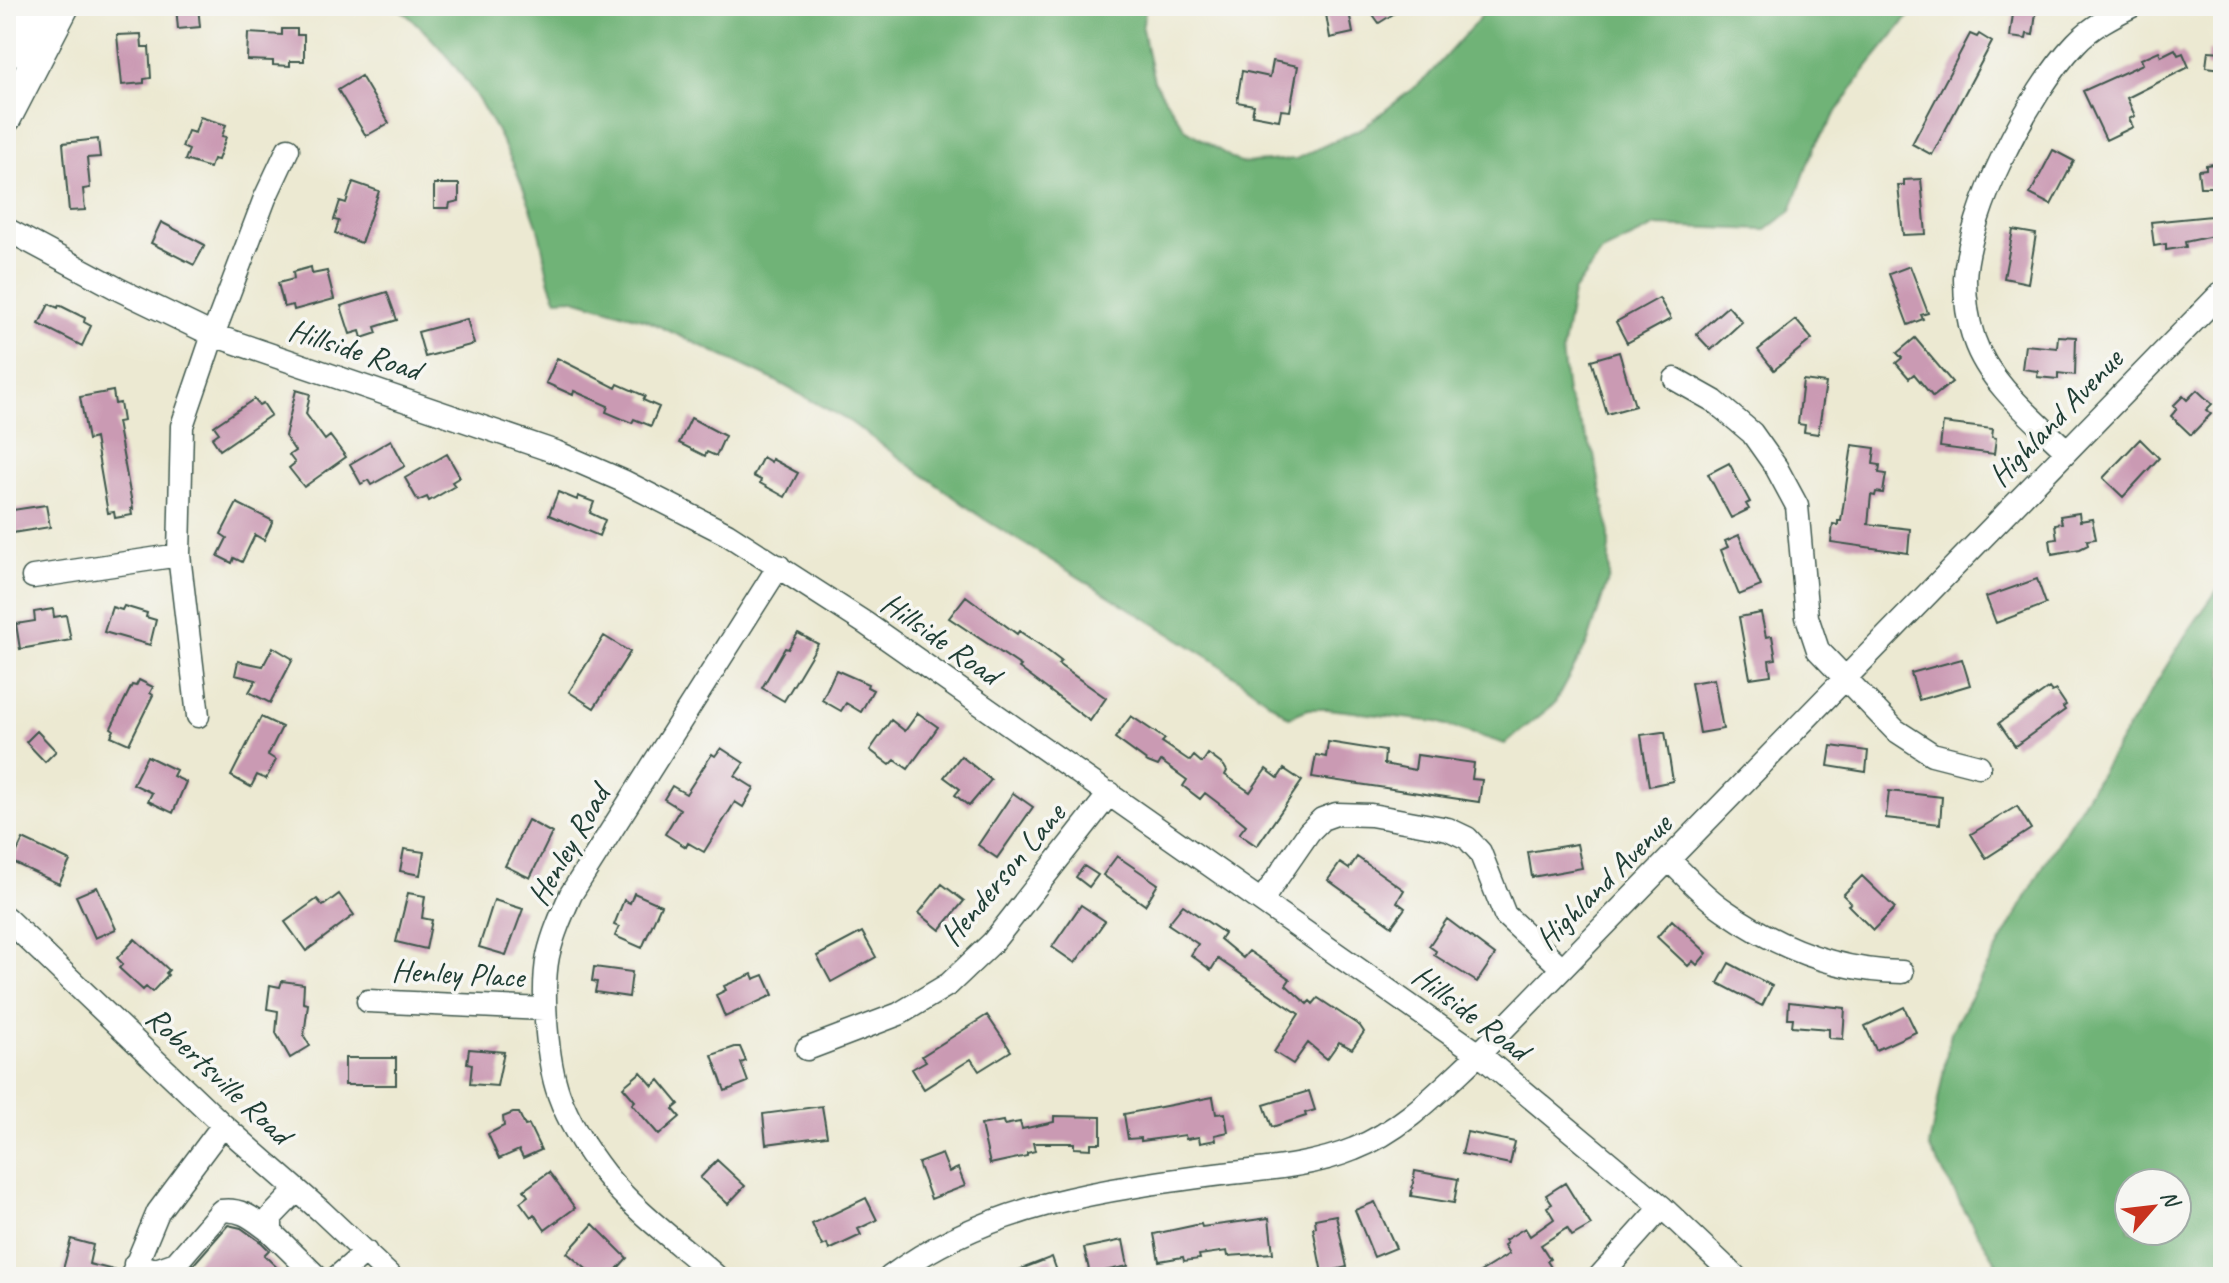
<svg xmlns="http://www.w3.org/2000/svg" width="2229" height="1283" font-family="Caveat,sans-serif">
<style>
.forest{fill:#6fb377;stroke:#477856;stroke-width:2;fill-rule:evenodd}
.building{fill:#ca9ab3}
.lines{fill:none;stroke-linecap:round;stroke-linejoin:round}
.minor-casing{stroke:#3e574c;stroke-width:25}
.highway-casing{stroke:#3e574c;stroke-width:33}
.minor{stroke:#fff;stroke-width:22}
.highway{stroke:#fff;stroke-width:30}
.labels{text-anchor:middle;stroke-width:7;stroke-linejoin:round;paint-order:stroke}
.street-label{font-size:32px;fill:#1f3d34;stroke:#f6f6f2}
</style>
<rect width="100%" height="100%" fill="#f6f6f2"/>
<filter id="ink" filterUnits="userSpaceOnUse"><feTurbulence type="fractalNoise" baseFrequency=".0125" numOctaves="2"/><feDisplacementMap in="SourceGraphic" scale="16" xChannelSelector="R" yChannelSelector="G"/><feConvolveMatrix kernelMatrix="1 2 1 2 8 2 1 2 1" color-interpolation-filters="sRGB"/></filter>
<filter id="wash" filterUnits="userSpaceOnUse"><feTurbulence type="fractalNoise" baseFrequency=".006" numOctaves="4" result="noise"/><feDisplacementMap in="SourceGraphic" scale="32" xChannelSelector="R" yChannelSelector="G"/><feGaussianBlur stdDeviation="1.8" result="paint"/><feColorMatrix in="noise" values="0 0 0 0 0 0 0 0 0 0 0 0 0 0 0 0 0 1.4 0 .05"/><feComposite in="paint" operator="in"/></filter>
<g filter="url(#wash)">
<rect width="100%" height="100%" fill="#ece9d2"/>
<path class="forest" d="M396,6H1146L1142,29L1154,81L1185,129L1240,163L1296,159L1364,127L1426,78L1479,19L1487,6H1917L1864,71L1814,147L1791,211L1766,230L1656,226L1602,252L1573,292L1562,351L1567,394L1594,454L1609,530V577L1588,642L1554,704L1505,744L1437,722L1328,709H1308L1289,717L1213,660L984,519L849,421L774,380L646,320L571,298L557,299C544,275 545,247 536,222C510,144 462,57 396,6Z
M2223,582V1277H2006L1975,1229L1929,1147L1951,1032L2048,858L2185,636ZM2129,1183H2177V1231H2129Z"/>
<g id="blocks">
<path class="building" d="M176,6H198L200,27L178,29Z
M1339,6H1348L1353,33L1330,38L1325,8Z
M1367,6H1406L1379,23Z
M2014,6H2037L2033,35L2027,34L2026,39L2010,37Z
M282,29H297V35H304V61H290V66L273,65V61L247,60L248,33L282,35Z
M141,34L142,47H149L151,78L144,79V83L122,85L117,35Z
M1970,34L1977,37L1979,34L1992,42L1932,155L1912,144Z
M2175,49L2178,55L2183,53L2189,67L2127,98L2135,116L2129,119L2133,127L2106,140L2083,91L2143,64L2141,59L2159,51L2161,56Z
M2208,51L2223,52V69L2206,67Z
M1273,61L1298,66L1290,111L1281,110L1279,120L1252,115L1254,105L1237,102L1242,71L1270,77Z
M361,76L389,123L366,136L338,90Z
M200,117L226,125L222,136L226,137L218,160L213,159L210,168L185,160L189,150L182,147L188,131L195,133Z
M98,139L100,157L87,158L90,188L83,189L85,210L69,211L63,143Z
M2053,150L2074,161L2051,205L2030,194Z
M2223,163V187H2200L2198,170L2206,169V165Z
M1921,179L1926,234L1903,235L1898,185H1904V180Z
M353,182L379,191L361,243L335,233L339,221L334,220L340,201L346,203Z
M434,184H459V201L450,203L449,208H434Z
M2211,216L2213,236L2185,242L2186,247L2166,250V244L2154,246L2151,222Z
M161,222L205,245L194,265L151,243Z
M2013,230L2036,234L2028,283L2004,278Z
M1910,266L1928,313L1921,315L1923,319L1908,325L1889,274Z
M311,267L312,274L327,271L334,299L294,310L293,305L284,307L278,283L294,279L293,272Z
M387,292L397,320L375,327L377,333L362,338L360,331L350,334L341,306Z
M1659,298L1671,319L1627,343L1616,322Z
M49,304L58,308L59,305L85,318L84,322L91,326L82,346L39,324Z
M1728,306L1742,322L1711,350L1696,334Z
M467,319L474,344L425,357L418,332Z
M1796,320L1812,339L1774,370L1758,350Z
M2058,336L2076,337L2075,375L2058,373V379L2037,377L2038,371L2022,369L2025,345L2057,348Z
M1915,338L1952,382L1933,397L1914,374L1909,378L1896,363L1902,358L1897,353Z
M1619,352L1635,406L1607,414L1591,360Z
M557,358L616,388L618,384L645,396L643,400L659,407L651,426L634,419L632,423L606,412L608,406L574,391L573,395L546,383Z
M1803,380L1826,383L1818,434L1804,432L1805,425L1798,424Z
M296,390L310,394L306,414L325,440L330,436L346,457L304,487L289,468L295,463L289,455L295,451L285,436Z
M2197,390L2212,404L2206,410L2211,414L2191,435L2171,416L2177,409L2173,406L2183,396L2187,400Z
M113,391L115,404L120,403L123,421L117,422L133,509H131L132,515L115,518L114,512L108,513L95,438L88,440L80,397Z
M254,399L259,405L263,403L271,415L220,450L212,438L219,433L214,426Z
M691,418L725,436L716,456L707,452L705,456L679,443Z
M1943,423L1993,429L1992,437L1996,438L1994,454L1940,447Z
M2140,439L2159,458L2123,497L2103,478Z
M391,440L405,466L371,485L368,480L361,484L350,464Z
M1852,445L1875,448L1873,464L1880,465L1879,473L1886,474L1883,493L1876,492L1875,496L1871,495L1868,524L1910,529L1908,553L1831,542L1833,524L1838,525V521H1841Z
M447,454L460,477L452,482L455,486L429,501L427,497L418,501L405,478Z
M763,457L771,462L772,459L798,473L785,497L760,483L761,480L753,476Z
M1729,463L1750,502L1746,504L1749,509L1731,518L1708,474Z
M558,492L577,500L578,496L594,502L590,513L605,520L599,536L549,515Z
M237,503L273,521L264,540L255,535L242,562L234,558L232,563L218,556L227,538L221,534Z
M46,505L50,527L6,534V511Z
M2079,513L2080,521L2092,519L2096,539L2087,540L2088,545L2080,549L2052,554L2050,540L2057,539L2055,524L2062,523L2060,516Z
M1739,535L1761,586L1739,595L1721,550L1728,547L1725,541Z
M2037,579L2046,604L1996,623L1986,597Z
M966,596L1017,634L1019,631L1040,645L1061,661L1058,664L1106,698L1090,721L1019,668L1021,666L949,618Z
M124,606L147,613L146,617L156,620L150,645L104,632L112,607L122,610Z
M53,609L54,617L66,615L71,640L20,649L16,624L35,621L34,612Z
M1761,613L1766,637L1772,636L1776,659L1769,660L1771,675L1750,678L1739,617Z
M798,633L818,644L784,701L762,688L785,648L788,649Z
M604,636L630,652L594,708L569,692Z
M273,647L293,659L270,703L249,692L256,680L235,675L238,661L263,666Z
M1962,659L1970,685L1919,700L1911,673Z
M836,670L868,684L867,687L873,690L861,712L846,703L841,711L822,700Z
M1714,679L1723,729L1700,733L1691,683Z
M139,680L153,687L150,693L153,695L129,744L111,736L114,730L111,728L132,685L136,686Z
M2049,688L2052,692L2056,690L2066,705L2063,707L2065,710L2015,746L1999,723Z
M918,713L938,727L908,769L895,760L890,765L870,750L891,720L905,731Z
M1131,716L1165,739L1162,742L1190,761L1194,756L1202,763L1208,754L1224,766L1227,771L1225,775L1250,792L1266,769L1278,778L1284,769L1302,781L1257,846L1239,834L1246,825L1234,815L1205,793L1200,799L1183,786L1187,780L1161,761L1158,766L1148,762L1115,738Z
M261,717L282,727L268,755L276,760L266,779L257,775L251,787L231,776Z
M37,731L56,751L45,762L26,742Z
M1662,732H1665L1673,781L1649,786L1641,735Z
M1328,742L1385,751L1384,764L1415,770L1417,755L1474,763L1472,779L1482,780L1479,802L1312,777L1316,755L1326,757Z
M1831,746L1868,751L1866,772L1828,766Z
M721,748L744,763L735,776L754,788L743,807L735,802L704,852L688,843L686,847L665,834L680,809L664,799L672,786L686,794L712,754L715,756Z
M147,756L176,770L173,776L186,782L173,813L148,801L152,793L133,784Z
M961,756L991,780L969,806L955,795L960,789L944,777Z
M1889,791L1942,797L1940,824L1886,818Z
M1013,793L1033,807L997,858L978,845Z
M2017,806L2031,829L1986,858L1971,834Z
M528,820L552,833L530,878L505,866Z
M23,839L70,861L59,884L12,862Z
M1577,844L1582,868L1532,877L1528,852Z
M404,849L424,852L420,875L400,871Z
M1117,856L1158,884L1145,905L1103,875Z
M1357,857L1404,890L1397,902L1405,908L1392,926L1328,880L1340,863L1349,869Z
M1084,866L1098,875L1089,887L1076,877Z
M1862,876L1895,908L1873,930L1848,905L1851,903L1843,895Z
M942,884L964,901L940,930L919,913Z
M97,887L116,929L95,938L76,896Z
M408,893L425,896L422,918L432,920L426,949L396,942Z
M634,893L661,905L642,948L615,936L619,927L614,925L624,900L630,903Z
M339,894L354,915L306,951L285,922L317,899L323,906Z
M494,900L523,909L506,955L479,947Z
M1081,905L1105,921L1075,963L1052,947Z
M1183,905L1224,933L1220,939L1243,958L1249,951L1290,979L1286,985L1307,1004L1310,1001L1313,1004L1318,998L1360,1026L1364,1032L1352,1049L1339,1042L1327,1059L1308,1043L1293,1064L1274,1052L1299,1014L1218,959L1211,970L1191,955L1198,944L1168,924Z
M1447,919L1495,955L1477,982L1434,955L1436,951L1429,946Z
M1672,920L1707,953L1697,965L1693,961L1688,966L1657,937Z
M862,932L876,957L831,982L817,956Z
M135,939L169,970L166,973L168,975L152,992L146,987L143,990L119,968L123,964L117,958Z
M1729,963L1772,986L1762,1006L1718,983Z
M594,967L632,972L629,997L595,992L597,982L592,981Z
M752,974L754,979L764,975L773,995L725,1017L716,995L726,990L724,986Z
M282,981L304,984L303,1003L308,1004L304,1036L310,1046L290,1058L276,1033L278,1011L267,1009L270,985L280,987Z
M1789,1002L1845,1008L1843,1039L1829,1038V1029L1792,1026L1793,1018H1788Z
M1904,1007L1916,1032L1876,1050L1865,1026Z
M987,1015L1011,1051L979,1071L971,1059L924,1089L912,1069L926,1061L922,1056Z
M735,1047H740L746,1061L741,1063L748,1082L725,1091L712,1055Z
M469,1049L504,1052L497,1086L470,1084L472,1064L467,1063Z
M345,1058H396V1085H345Z
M641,1072L653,1086L659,1080L679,1104L673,1109L680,1117L659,1135L632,1104L635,1101L623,1087Z
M1309,1091L1315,1110L1305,1113L1306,1116L1272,1127L1264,1105Z
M1213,1097L1216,1114L1225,1113L1228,1132L1215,1135L1216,1140L1200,1143L1199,1137L1186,1139L1185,1135L1141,1141V1138L1128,1139L1124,1114Z
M822,1106L827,1136L766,1144L763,1114Z
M513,1113H519L525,1126L529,1125L541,1150L523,1158L519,1150L499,1159L488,1134L504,1126L503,1117Z
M1054,1116L1101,1117V1143H1091V1149L1074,1148V1143H1033L1035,1151L1027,1153V1156L990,1164L981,1125L1003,1121L1004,1125L1020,1122L1022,1129L1054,1122Z
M1467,1132L1515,1142L1510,1164L1462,1154Z
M942,1154L949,1172L958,1168L965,1186L931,1199L918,1163Z
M717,1160L745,1186L728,1204L700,1178Z
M1415,1171L1458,1179L1454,1203L1411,1196Z
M549,1172L575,1208L545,1230L534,1214L531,1217L520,1202L528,1196L524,1190Z
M1565,1183L1591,1225L1572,1236L1567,1228L1541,1245L1550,1259L1547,1261L1552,1269L1540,1277H1472L1509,1254L1504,1245L1507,1243L1505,1240L1525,1228L1530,1236L1554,1219L1547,1207L1552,1204L1546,1195Z
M866,1198L877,1220L858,1229L861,1235L829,1250L827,1244L822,1246L812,1224Z
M1375,1202L1396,1248L1374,1257L1355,1210Z
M1336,1215L1347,1267L1322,1273L1313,1228L1316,1227L1315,1219Z
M1269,1218L1273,1253L1228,1256L1227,1251L1199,1255L1200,1259L1184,1261L1183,1257L1159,1261L1154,1234L1201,1224L1202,1227Z
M593,1224L627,1258L610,1277H596L567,1253Z
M228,1225L241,1228L262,1243L269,1250L264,1255L287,1277H178L187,1272Z
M71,1239L93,1245L89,1264L118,1271L117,1277H61Z
M1123,1240L1128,1266L1090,1274L1084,1248Z
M1052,1257L1059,1277H1004L1003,1276Z"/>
</g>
</g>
<g filter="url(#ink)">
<use href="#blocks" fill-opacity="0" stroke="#3e574c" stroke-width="2"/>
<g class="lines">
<g class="minor-casing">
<path id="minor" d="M6,229L120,290L213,335L556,452L623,481L727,534L865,623L1479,1054L1662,1207L1736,1277
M1675,379L1714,401L1752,433L1776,467L1797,506L1807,617L1818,650L1895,730L1932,754L1979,766
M2067,451C2034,419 1989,384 1974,339C1968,321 1965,298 1965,279C1968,211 2029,92 2076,43C2091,27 2112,16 2132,6
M33,577L179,555
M198,716L179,555L182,426L213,335L265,198L288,149
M1669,860C1687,877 1704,897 1724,910C1778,948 1836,971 1902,972
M1262,900L1309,832L1322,819L1336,814L1371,815L1448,829L1467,838L1480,852L1505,915L1562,968
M6,918L223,1125L321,1211L391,1277
M368,1001L544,1009
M807,1049L899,1014L949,984L993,942L1110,793
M297,1190L271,1217V1232L317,1277
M135,1264L156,1270L176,1263L221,1211C243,1208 254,1220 271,1232
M131,1277L158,1212L223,1125
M337,1277L366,1252
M717,1277C680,1244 636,1213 605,1174C587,1151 569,1123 559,1095C547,1062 541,991 548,956C553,934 562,914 571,894L779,566
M890,1277C987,1204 1106,1189 1223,1174C1267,1169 1313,1166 1354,1149C1403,1130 1441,1089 1479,1054L2223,291
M1599,1277L1662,1207"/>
</g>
<g class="highway-casing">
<path id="highway" d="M6,54L31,6
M6,118L64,6"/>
</g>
<use href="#minor" class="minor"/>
<use href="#highway" class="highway"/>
</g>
</g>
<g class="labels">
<g class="street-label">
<text transform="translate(355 349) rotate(18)" y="11">Hillside Road</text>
<text transform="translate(2055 417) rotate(-46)" y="11">Highland Avenue</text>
<text transform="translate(941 638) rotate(35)" y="11">Hillside Road</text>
<text transform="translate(568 845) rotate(-60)" y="11">Henley Road</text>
<text transform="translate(1002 874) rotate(-50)" y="11">Henderson Lane</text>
<text transform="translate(1603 881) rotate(-45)" y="11">Highland Avenue</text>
<text transform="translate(458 973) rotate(3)" y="11">Henley Place</text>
<text transform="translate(1471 1012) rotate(37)" y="11">Hillside Road</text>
<text transform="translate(219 1075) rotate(43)" y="11">Robertsville Road</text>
</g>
</g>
<rect width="2229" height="1283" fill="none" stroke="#f6f6f2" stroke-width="32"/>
<g transform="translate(2153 1207) rotate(62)"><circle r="38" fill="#f6f6f2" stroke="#a0aca6" stroke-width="2"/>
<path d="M0-6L14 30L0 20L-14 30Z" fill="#c8321e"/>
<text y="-12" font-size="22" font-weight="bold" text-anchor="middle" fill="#1f3d34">N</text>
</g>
</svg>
